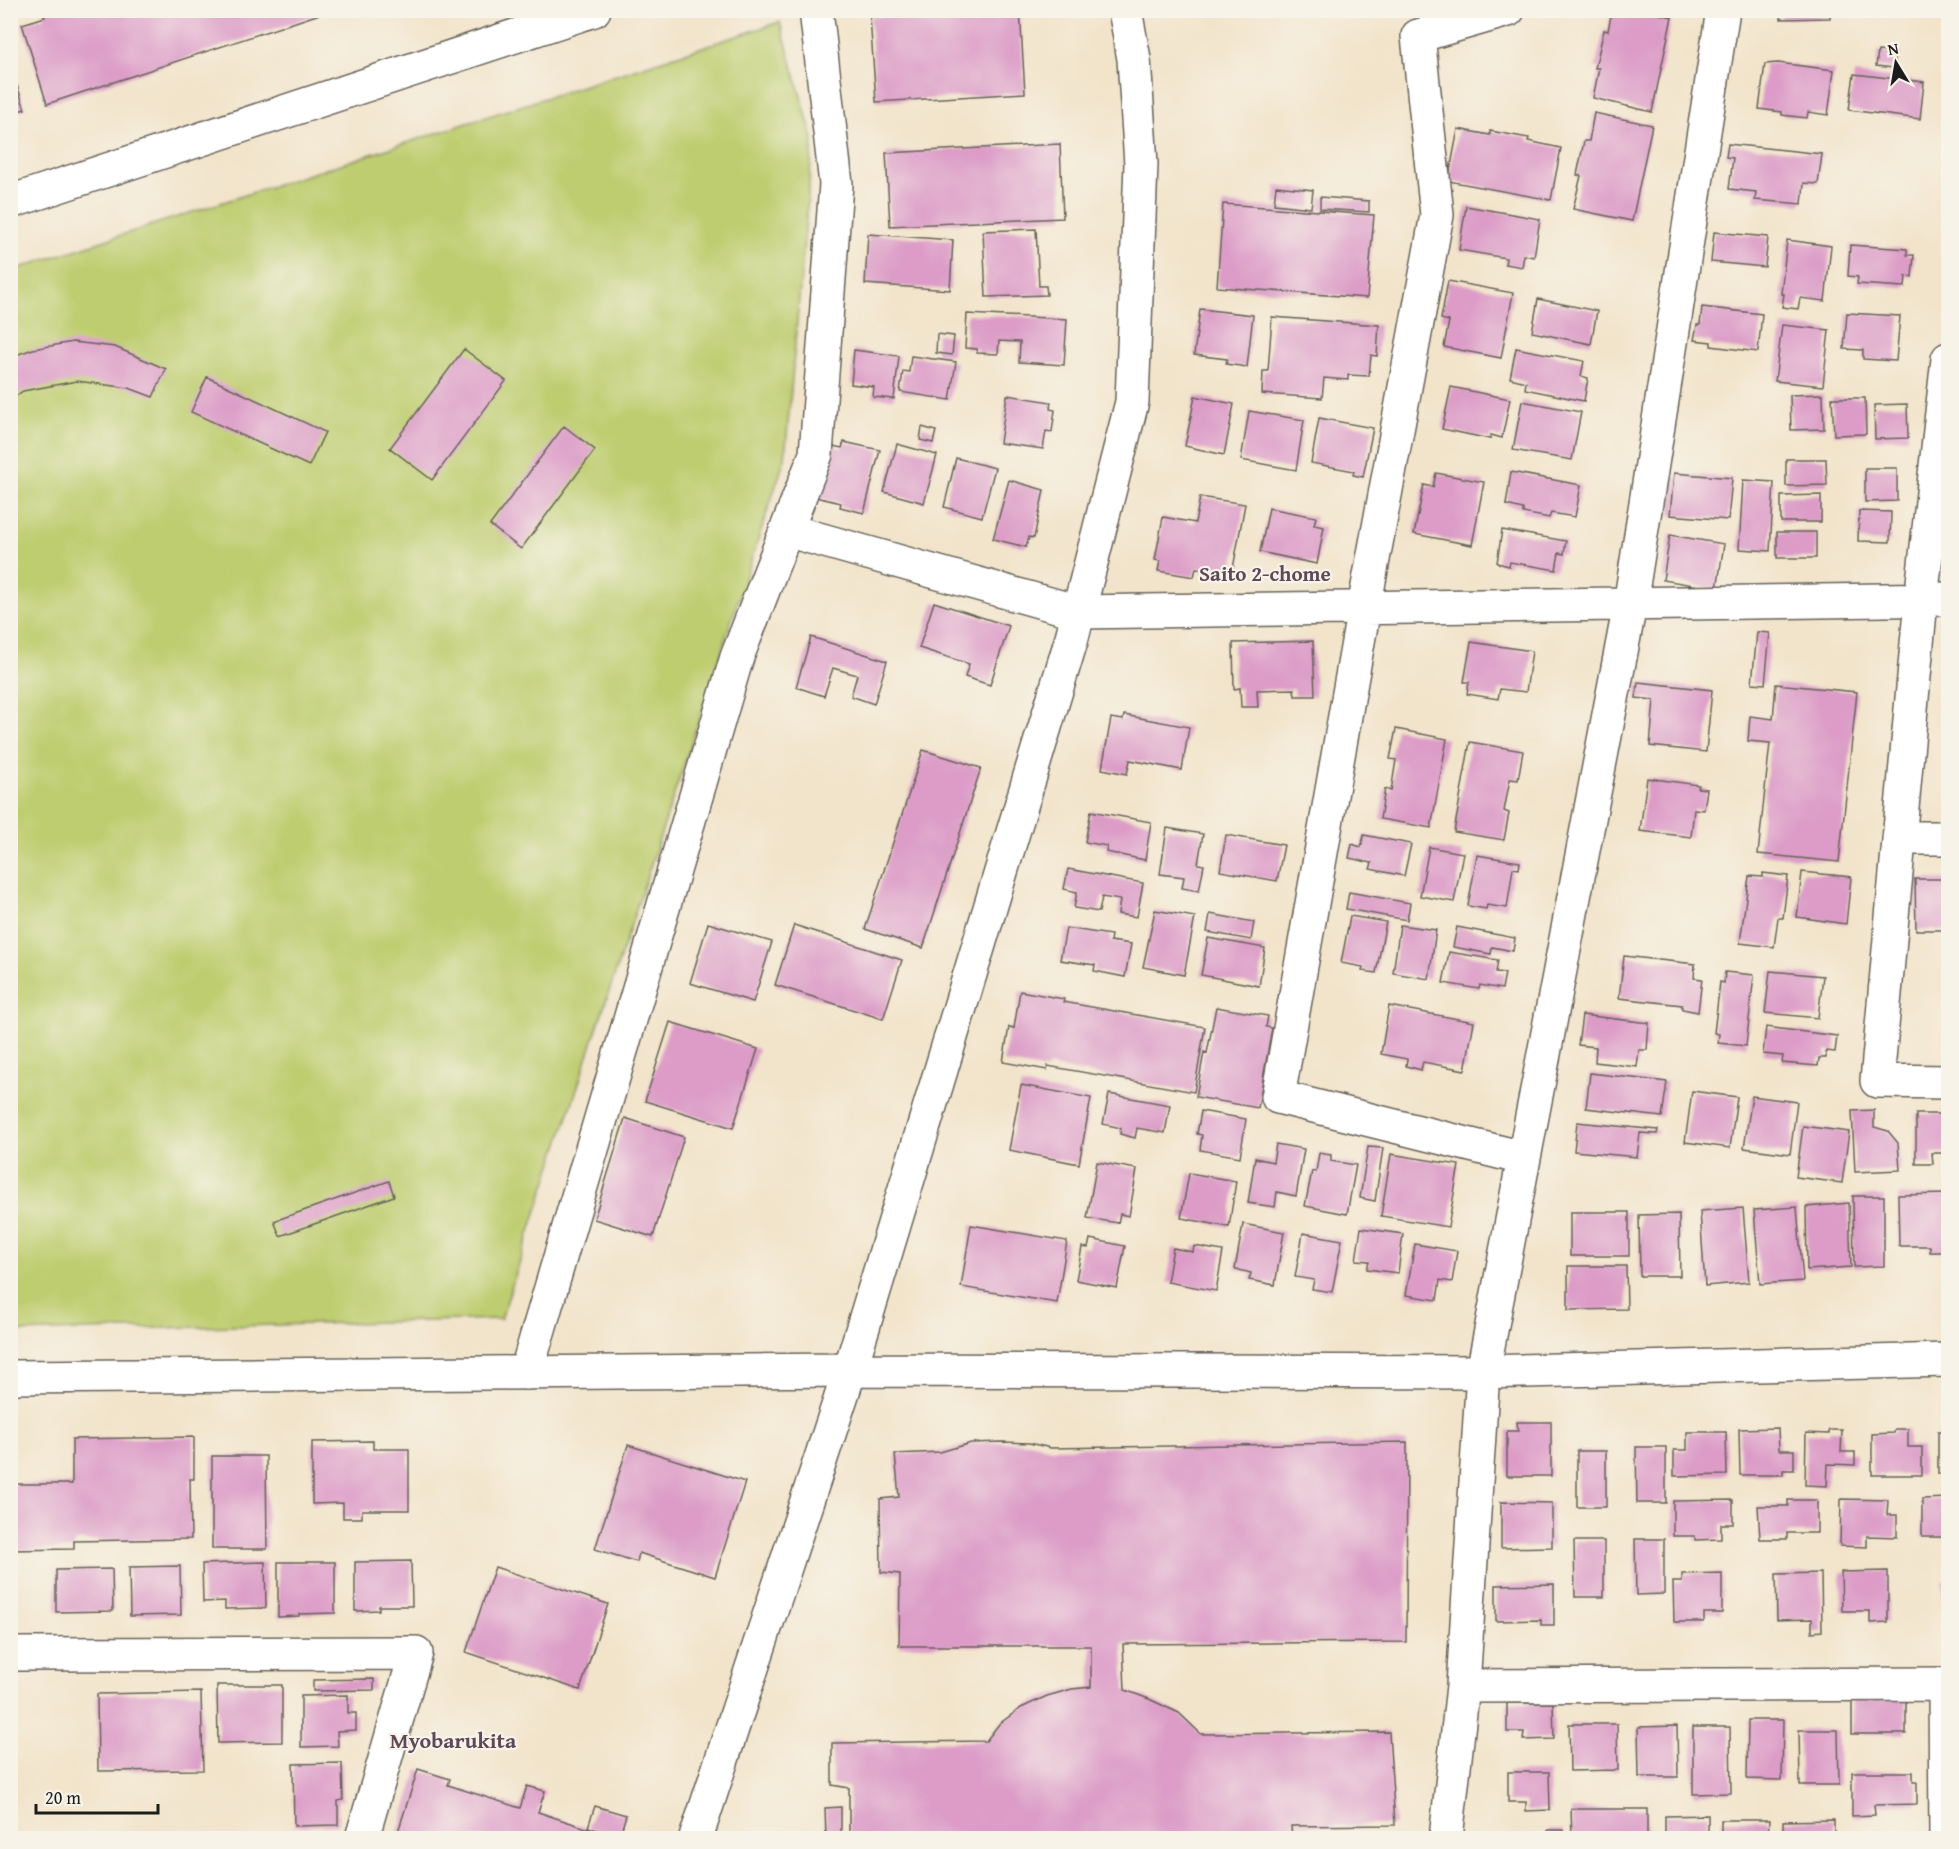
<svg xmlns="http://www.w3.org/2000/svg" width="1959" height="1849" font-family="'Gentium Book Plus',serif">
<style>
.garden{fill:#becd6f;stroke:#6d7446;stroke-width:1.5}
.building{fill:#dc9cc7}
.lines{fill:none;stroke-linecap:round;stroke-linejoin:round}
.street-casing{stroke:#676259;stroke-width:36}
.secondary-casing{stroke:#676259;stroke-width:36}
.street{stroke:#fff;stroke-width:33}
.secondary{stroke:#fff;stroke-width:33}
.labels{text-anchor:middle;stroke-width:4.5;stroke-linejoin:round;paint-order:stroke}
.neighbourhood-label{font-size:21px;font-weight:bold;fill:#5f4958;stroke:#f7f3e8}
.quarter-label{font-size:22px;font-weight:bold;fill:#5f4958;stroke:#f7f3e8}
</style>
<rect width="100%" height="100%" fill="#f7f3e8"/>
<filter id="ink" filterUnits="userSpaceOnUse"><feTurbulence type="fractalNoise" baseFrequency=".0167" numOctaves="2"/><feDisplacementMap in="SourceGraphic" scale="12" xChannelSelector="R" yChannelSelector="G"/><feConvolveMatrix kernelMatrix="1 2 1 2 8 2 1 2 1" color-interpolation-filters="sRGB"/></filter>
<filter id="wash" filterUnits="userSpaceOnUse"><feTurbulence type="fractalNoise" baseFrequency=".008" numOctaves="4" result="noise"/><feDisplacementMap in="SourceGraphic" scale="24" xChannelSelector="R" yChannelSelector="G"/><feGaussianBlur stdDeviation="1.35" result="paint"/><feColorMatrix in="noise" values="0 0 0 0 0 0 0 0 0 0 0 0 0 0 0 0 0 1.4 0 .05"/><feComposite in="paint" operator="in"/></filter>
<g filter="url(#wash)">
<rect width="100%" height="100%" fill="#f2e4cb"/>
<path class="garden" d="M780,22L813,139L785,458L501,1319L11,1332L10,271Z"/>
<g id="blocks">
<path class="building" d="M332,10L47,104L22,24L45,17L43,11L45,10Z
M960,10H1020L1025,93L876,102L870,17Z
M1612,10H1644L1672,17L1652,112L1593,98L1599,68H1595L1604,30L1608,31Z
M1781,10H1830V18L1781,19Z
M1878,51L1896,53L1894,68L1876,66Z
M1778,63L1834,70L1828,115L1808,112L1807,118L1782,115V112L1759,109L1765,64Z
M10,65L25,109L15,112L10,100Z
M1854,74L1924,82L1920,119L1849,110Z
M1594,113L1652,125L1632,221L1573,209L1581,176L1577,175L1584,141H1589Z
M1458,129L1490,135V131L1529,138L1528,141L1561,148L1551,200L1448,181Z
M1060,144L1063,218L890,226L886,153Z
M1728,144L1822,154L1818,184L1804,183L1802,204L1755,200L1756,192L1729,189L1733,158L1726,157Z
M1276,186L1313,190L1311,208L1274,204Z
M1320,197L1369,201V212L1320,209Z
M1223,204L1374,215L1367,298L1217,287Z
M1466,206L1540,219L1534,257L1524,255L1522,267L1505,264L1506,258L1459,250Z
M1036,229L1039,286H1046L1047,295L986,297L983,231Z
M1714,232L1768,237L1765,267L1711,262Z
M868,234L953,240L950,290L865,284Z
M1787,240L1831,246L1825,301L1800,298L1798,309L1782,307L1784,294H1781Z
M1850,245L1907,249V255H1914L1912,277L1906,276L1905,287L1857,284L1858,277L1848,276Z
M1448,281L1513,293L1501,358L1444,347L1449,321L1441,319Z
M1538,299L1597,311L1591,344L1532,332Z
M1702,307L1762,314L1758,352L1711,346V342L1694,340L1697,325H1700Z
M1200,309L1253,315L1247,367L1226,364L1227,359L1194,355Z
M1847,313L1900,316L1896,361L1863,359V350L1844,349Z
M967,314L1067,319L1064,365L1019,362L1020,342L999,341L998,354L977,353V349L965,348Z
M1272,317L1379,325L1377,356L1371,355L1369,376L1348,375V380L1324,378L1322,398L1262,394L1263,371H1268Z
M1782,325L1829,330L1823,386L1775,381Z
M937,334L954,336L952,355L936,353Z
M73,342L115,347L166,369L153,397L129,388L77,381L23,391L10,400V357L33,349Z
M1516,348L1584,361L1581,376L1588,378L1584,401L1525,389L1526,382L1510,378Z
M464,349L506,381L432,480L390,448Z
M854,350L899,356L894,399L873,397L874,387L851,384Z
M911,356L956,362L950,400L900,392L903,371L909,372Z
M207,377L325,432L309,466L191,412Z
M1451,387L1510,399L1502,438L1491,435L1490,439L1442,429Z
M1823,394L1824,429L1791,430L1790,395Z
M1007,395L1051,402L1050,409L1055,410L1052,432L1046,431L1043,449L1000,443Z
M1195,396L1234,404L1224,455L1185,446Z
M1832,398H1865L1866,434L1834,435Z
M1522,401L1581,412L1572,460L1513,450Z
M1907,404L1908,438L1875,439L1874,405Z
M1249,411L1304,420L1296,470L1241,460Z
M1319,418L1373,428L1363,477L1353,475L1354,471L1311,463Z
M564,426L595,450L521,549L490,525Z
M922,427L936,431L933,443L920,440Z
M844,442L880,450L864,513L840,507L841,503L815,497L827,445L842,448Z
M897,444L937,455L924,503L884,492Z
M956,458L995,468L982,517L944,507Z
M1786,459H1826L1827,485L1786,486Z
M1865,468H1897V501L1865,502Z
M1511,472L1581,485L1575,517L1551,513L1549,518L1523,513V509L1506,505Z
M1436,473L1484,482L1472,545L1414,534L1424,485L1433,487Z
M1674,473L1732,478L1728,520L1670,515Z
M1009,480L1044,490L1034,538L1029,537L1026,547L993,539Z
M1743,480L1774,482L1770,551L1739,549Z
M1821,495V522H1781V496Z
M1200,497L1245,504L1232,574L1196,568L1194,577L1158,571L1160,561L1155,560L1163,517L1195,523Z
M1269,508L1316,517L1314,525L1324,527L1317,564L1260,552Z
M1859,511L1891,512L1890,542L1858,541Z
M1502,530L1566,541L1564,554L1559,553L1556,570L1510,562L1509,566L1497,563Z
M1777,532H1816V558H1777Z
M1670,535L1724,544L1717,589L1663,580Z
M934,602L1009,626L990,685L965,677L969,664L919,648Z
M1757,632L1770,633L1765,684L1752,683Z
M811,637L887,661L874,704L851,696L857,675L833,668L824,696L796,687Z
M1313,641L1315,696H1295L1294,689L1257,690L1258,707H1241L1240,688L1234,689L1233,643Z
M1471,642L1532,651L1526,692L1500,689L1498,699L1467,694L1469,682H1464Z
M1638,682L1712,690L1706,752L1650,746L1654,700L1636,698Z
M1776,684L1857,692L1839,862L1758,854L1770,743L1748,741L1750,716L1773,719Z
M1124,715L1189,727L1182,770L1130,760L1127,774L1102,769L1111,718L1123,720Z
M1396,729L1447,739L1431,828L1380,819L1385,789L1391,791L1396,760L1390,759Z
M1470,742L1523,751L1518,780L1510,779L1504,811L1509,813L1504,840L1454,832Z
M923,750L981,768L923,948L865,929Z
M1647,778L1699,785L1698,788L1707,789L1704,810L1694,809L1691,837L1640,831Z
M1091,811L1151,822L1145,860L1106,852L1107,846L1085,842Z
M1167,828L1203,834L1198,864L1204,865L1199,891L1182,888L1184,877L1160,874Z
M1226,835L1284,845L1277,881L1220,871Z
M1364,835L1411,844L1404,876L1370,869L1372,863L1349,858L1352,844L1361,847Z
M1429,847L1463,853L1454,902L1420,896Z
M1477,855L1520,862L1519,869L1513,868L1507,908L1487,905L1486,909L1468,906Z
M1068,869L1143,883L1137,917L1118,914L1120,900L1102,897L1099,912L1074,908L1077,892L1064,889Z
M1802,872L1851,877L1846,924L1797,917Z
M1763,873L1788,876L1783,918H1778L1774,947L1740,943L1749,876L1763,877Z
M1915,879H1948V930H1916Z
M1349,892L1410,903L1407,920L1346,909Z
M1155,910L1195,917L1184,975L1143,967Z
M1210,914L1254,922L1251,940L1207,932Z
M1350,916L1386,922L1376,973L1362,971L1363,967L1341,963Z
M708,923L772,942L753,1002L690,983Z
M794,925L902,960L883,1019L775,985Z
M1400,925L1436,930L1429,979L1393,973Z
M1457,927L1515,938L1513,951L1492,947L1491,954L1453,947Z
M1066,928L1111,935L1110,941L1131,944L1125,977L1094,971L1095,965L1060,960Z
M1208,938L1265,948L1259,986L1201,975Z
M1449,952L1498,960L1496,972L1505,973L1502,989L1480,985L1479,989L1443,983Z
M1624,956L1695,964L1694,978L1702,979L1698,1012L1682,1009V1005L1619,998Z
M1770,971L1823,976L1818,1018L1765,1013Z
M1725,972L1754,975L1746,1046L1718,1043L1719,1034L1714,1033L1720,982L1724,983Z
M1020,991L1064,999L1063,1002L1205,1027L1194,1092L1048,1066L1047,1070L1003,1062L1009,1027L1014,1028Z
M1389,1006L1474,1022L1465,1070L1423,1062L1421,1070L1406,1066L1407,1059L1381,1054Z
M1216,1007L1268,1016L1266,1027L1272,1028L1258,1108L1196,1097L1204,1052L1207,1053Z
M1582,1015L1649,1023L1647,1050H1639L1637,1067L1595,1062L1596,1047L1578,1045Z
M670,1022L758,1049L733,1128L645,1101Z
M1766,1027L1837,1036L1835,1052L1826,1051V1058H1819L1818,1066L1782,1063L1783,1056L1763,1054Z
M1590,1073L1667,1082L1662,1117L1586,1108Z
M1021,1085L1091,1098L1079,1164L1009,1150Z
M1692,1091L1737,1097L1730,1148L1685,1142Z
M1109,1094L1170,1105L1165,1133L1137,1128L1135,1138L1120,1134L1121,1128L1103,1124Z
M1752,1096L1797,1102L1790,1154L1744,1148Z
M1874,1110V1127L1888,1131L1898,1143L1900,1170L1855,1172L1852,1111Z
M1201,1111L1246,1119L1240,1157L1200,1150L1202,1135L1197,1134Z
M1916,1114H1948V1153H1932L1933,1164H1916Z
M625,1118L684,1137L653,1237L594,1219Z
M1577,1122L1658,1130L1657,1134L1640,1133L1637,1157L1574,1151Z
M1803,1126L1849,1132L1842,1183L1796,1177Z
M1276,1144L1304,1149L1296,1196L1277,1192L1275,1207L1248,1203L1255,1158L1273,1162Z
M1368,1147L1383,1148L1375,1201L1360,1198Z
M1319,1153L1331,1155V1161L1356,1165L1347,1214L1305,1206L1312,1171L1316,1172Z
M1391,1154L1459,1165L1448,1227L1381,1216Z
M1097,1162L1137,1169L1129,1216L1120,1214L1118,1223L1087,1218Z
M1189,1173L1236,1181L1229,1227L1181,1218Z
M389,1181L394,1196L280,1236L274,1221Z
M1948,1194V1252H1930V1246H1899L1898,1195Z
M1853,1196H1884V1266L1854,1267Z
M1849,1203L1851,1267L1807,1270L1806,1207Z
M1797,1207L1803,1281L1760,1284L1754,1210Z
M1743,1208L1749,1282L1705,1286L1700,1211Z
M1570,1212H1629V1256H1570Z
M1679,1214L1680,1276H1640L1639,1215Z
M1243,1224L1284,1232L1275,1285L1249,1280L1251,1273L1235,1269Z
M971,1225L1067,1241L1057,1303L961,1287Z
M1361,1228L1403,1234L1398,1273L1367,1269L1369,1261L1356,1260Z
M1303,1233L1342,1240L1332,1292L1312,1289L1314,1280L1295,1277Z
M1090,1239L1125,1246L1117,1288L1076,1280L1082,1247L1088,1248Z
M1415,1244L1457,1251L1452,1282L1440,1280L1437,1300L1406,1295Z
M1194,1246L1223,1251L1216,1291L1167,1282L1173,1248L1193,1252Z
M1568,1266H1626L1627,1309L1568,1310Z
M1517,1422H1551V1476H1507V1431H1518Z
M1778,1428L1779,1450H1794V1470H1783V1475H1740L1739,1429Z
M1895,1429H1908V1447H1922V1475H1872V1434L1894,1433Z
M1829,1430H1842L1841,1452H1855V1465L1828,1464L1827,1486L1805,1485L1806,1433L1829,1434Z
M1687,1432H1726L1727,1475L1674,1476V1450H1687Z
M1938,1432H1948V1474H1938Z
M194,1437V1479H190L191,1539L74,1541V1549L10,1550V1484H72V1439Z
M373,1441V1449H409V1510H362V1518H343V1503L312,1504V1442Z
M1001,1442L1029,1443L1051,1448L1407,1442L1406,1642L1123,1644L1125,1690L1149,1699L1179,1713L1201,1734L1389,1732L1395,1825L1291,1826L1292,1838H849V1788L832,1785V1743L986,1741L999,1724L1021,1708L1047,1696L1072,1689L1091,1687V1646H899L900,1574L881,1572L880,1499L899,1497L895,1454L940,1452L971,1443Z
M628,1445L745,1482L715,1577L639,1553L637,1562L595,1549Z
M1636,1447H1666V1503H1637Z
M1577,1451H1606V1507H1577Z
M212,1456H266L267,1549H212Z
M1948,1498V1537H1922V1499Z
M1841,1499L1888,1500L1887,1515H1897V1537L1867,1536V1547L1840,1546Z
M1733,1500V1524H1721V1539L1695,1540V1536H1673V1501Z
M1788,1500H1817V1533H1787V1539H1760L1758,1506H1788Z
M1501,1502L1552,1503V1547L1501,1548Z
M1635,1539H1664V1594L1636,1595Z
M1574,1541H1604V1597H1575Z
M411,1561L412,1606H379V1610L355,1611V1562Z
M265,1562L266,1608L225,1609V1601L203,1602L202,1564Z
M278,1562H335V1613L299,1614V1616L278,1617Z
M180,1566L181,1615L130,1616L129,1567Z
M495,1567L608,1604L580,1690L466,1652Z
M112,1569L113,1611L56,1612V1570Z
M1888,1571V1622L1870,1623V1611H1842L1841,1572Z
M1722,1573V1613H1704V1622H1674L1673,1582H1682V1574Z
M1821,1573L1822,1631L1812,1632V1619L1777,1620L1776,1574Z
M1943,1581H1948V1610H1942Z
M1554,1584V1625H1541V1620L1496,1621V1585Z
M374,1679V1690L313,1691V1680Z
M217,1685H282V1742L218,1743Z
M201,1692L203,1770L98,1771L97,1694Z
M348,1695V1713H356V1730L337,1731L338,1746L301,1747V1696Z
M1852,1699H1906V1734H1852Z
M1507,1703H1553L1554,1739L1523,1740L1524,1732H1507Z
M1748,1720H1783L1782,1780L1747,1779Z
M1569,1724H1617L1618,1770L1570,1771Z
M1677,1726L1678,1777H1639L1638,1727Z
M1693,1727H1730L1731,1793L1693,1794Z
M1799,1730H1838L1839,1785H1800Z
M342,1763L343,1800L338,1801V1825L294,1826L293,1764Z
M418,1769L450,1779L448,1785L520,1808L527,1786L545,1791L538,1812L598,1832L596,1838H396Z
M1508,1772H1549L1550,1810L1526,1811V1802H1508Z
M1852,1772H1913V1782H1917V1804L1874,1805L1875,1815L1852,1816Z
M595,1806L626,1815L619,1838L598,1837L600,1831L588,1827Z
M841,1807V1838H826L825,1808Z
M1571,1809H1647V1836H1640V1838H1572Z
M1708,1815V1838H1665V1816Z
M1721,1820H1769L1768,1838H1721Z
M1834,1820V1838H1783V1821Z
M1548,1830H1563V1838H1548Z"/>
</g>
</g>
<g filter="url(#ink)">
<use href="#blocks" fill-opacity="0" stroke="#676259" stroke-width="1.5"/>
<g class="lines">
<g class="street-casing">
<path id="street" d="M1508,10L1418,36L1437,215L1364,608L1278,1097L1523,1158
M1948,359L1921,600L1877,1081L1948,1082
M786,530L1078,612L1948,599
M1899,838H1948
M526,1373L737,657L816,454L836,184L816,10
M10,1654L416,1653L362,1838
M1945,1684L1946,1838
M1463,1686L1948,1684
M1446,1838L1463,1686L1483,1372L1630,605L1723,10"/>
</g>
<g class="secondary-casing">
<path id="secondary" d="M10,202L594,10
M10,1377L850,1370L1483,1372L1948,1360
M696,1838L850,1370L1071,641L1132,402L1141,164L1134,59L1125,10"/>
</g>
<use href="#street" class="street"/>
<use href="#secondary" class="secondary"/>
</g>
</g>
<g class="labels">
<g class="neighbourhood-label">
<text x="1265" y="581">Saito 2-chome</text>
</g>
<g class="quarter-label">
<text x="453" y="1748">Myobarukita</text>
</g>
</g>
<rect width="1959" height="1849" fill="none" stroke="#f7f3e8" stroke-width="36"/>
<g transform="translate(1896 63) rotate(349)" stroke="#f7f3e8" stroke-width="4.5" paint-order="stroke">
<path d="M0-4.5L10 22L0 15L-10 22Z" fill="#1c1c1c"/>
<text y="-9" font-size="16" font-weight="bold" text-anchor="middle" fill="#1c1c1c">N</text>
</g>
<path d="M36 1804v9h122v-9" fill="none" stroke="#1c1c1c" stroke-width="3"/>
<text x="45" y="1804" font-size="18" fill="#1c1c1c" stroke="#f7f3e8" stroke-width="4.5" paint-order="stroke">20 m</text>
</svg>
